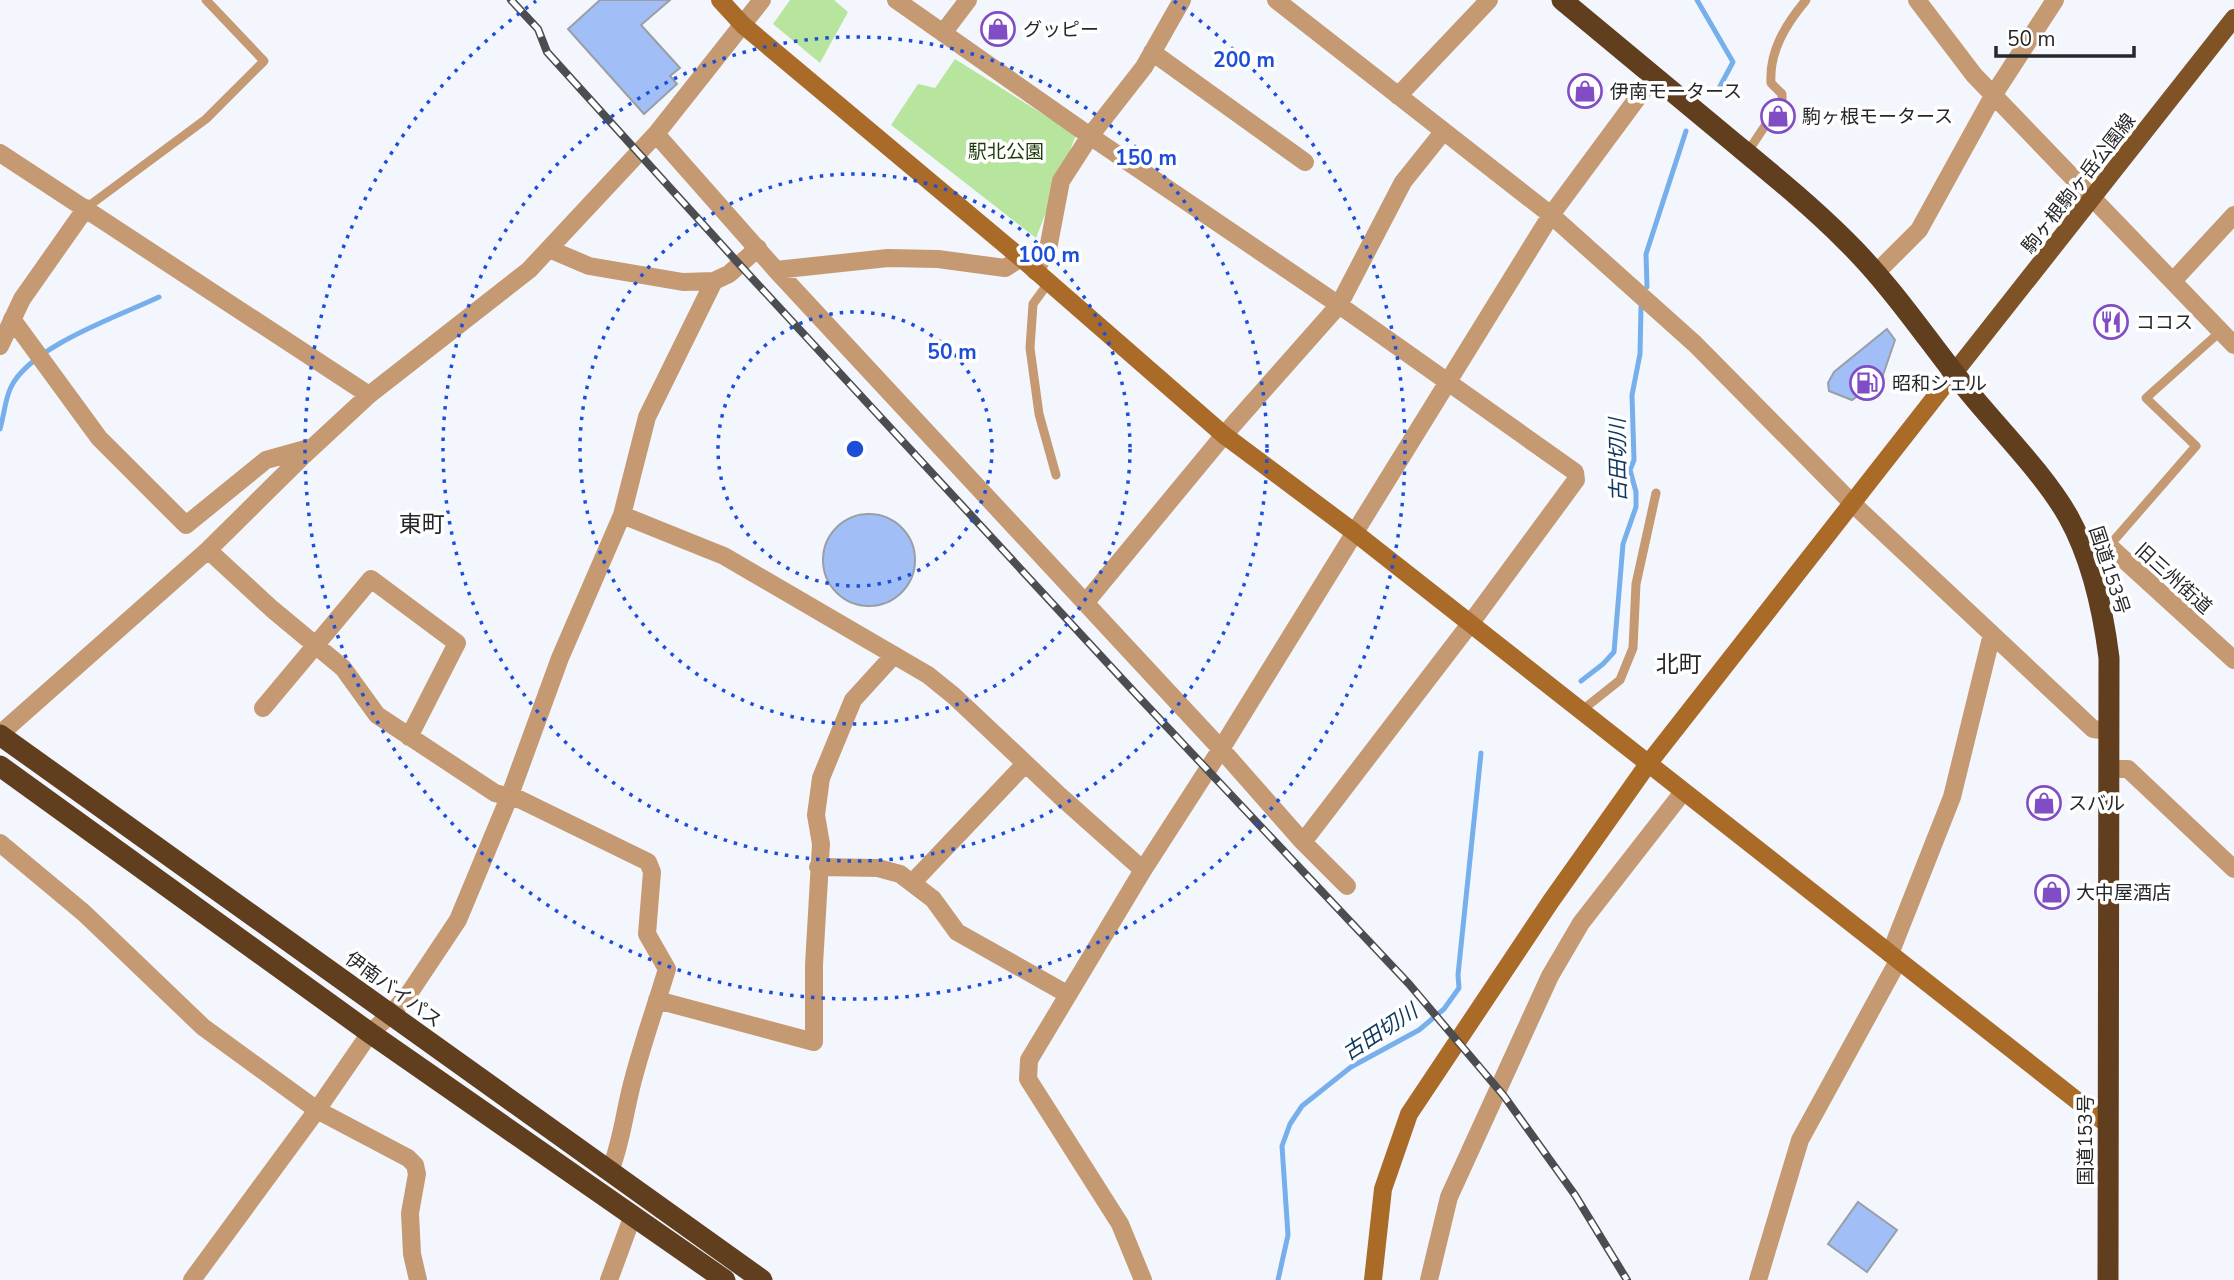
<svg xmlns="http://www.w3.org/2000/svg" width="2234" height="1280" font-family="'Nunito Sans','Noto Sans JP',sans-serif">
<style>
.green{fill:#b8e59e}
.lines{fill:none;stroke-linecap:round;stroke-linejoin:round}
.stream{stroke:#76afec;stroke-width:5}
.building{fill:#a1bff6;stroke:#9a9ea6;stroke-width:2}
.lane{stroke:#c59972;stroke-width:9}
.street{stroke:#c59972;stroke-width:18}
.secondary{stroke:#aa6a28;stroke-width:18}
.primary{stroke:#805326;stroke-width:18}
.highway{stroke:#603e1e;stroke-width:21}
.rail-casing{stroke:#4b4d50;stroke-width:8}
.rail{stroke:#fff;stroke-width:5;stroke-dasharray:16;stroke-linecap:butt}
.ring{fill:none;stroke:#1d4ed8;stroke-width:3.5;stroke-dasharray:3.5 7}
.labels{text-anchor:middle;stroke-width:7;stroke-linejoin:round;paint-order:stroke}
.poi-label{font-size:19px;fill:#26272a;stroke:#fff;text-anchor:start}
.park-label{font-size:19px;fill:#1d3907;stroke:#fff}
.street-label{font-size:19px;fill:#26272a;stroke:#fff}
.water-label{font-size:21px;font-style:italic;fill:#0f3960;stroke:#fff}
.quarter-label{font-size:23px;fill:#26272a;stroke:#fff}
.centre{fill:#1d4ed8;stroke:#fff;stroke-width:3.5}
.ring-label{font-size:21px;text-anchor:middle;font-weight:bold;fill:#1d4ed8;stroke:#fff;stroke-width:7;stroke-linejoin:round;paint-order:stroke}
</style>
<rect width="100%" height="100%" fill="#f3f7fd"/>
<path class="green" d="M790,0H834L848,12L820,63L773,24Z
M955,59L1076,135L1036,238L891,125L918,84L935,88Z"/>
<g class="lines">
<path class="stream" d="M1697,0L1733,62L1717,92
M1647,287L1646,254L1686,131
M0,429C4,416 5,399 11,387C31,346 119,316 159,297
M1581,681L1603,664L1614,652L1623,544L1636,507V492L1630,470L1634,460L1632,395L1640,354L1641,307
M1278,1280L1288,1235L1282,1146L1290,1124L1302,1106L1351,1067L1419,1030L1444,1009L1459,988L1458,975L1481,753"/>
</g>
<path class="building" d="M600,0H670L641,25L680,68L670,76L677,84L644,114L568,29Z
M1887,329L1895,340L1882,378L1852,400L1829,391L1828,383L1834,372Z
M823 560a46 46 0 1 1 92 0a46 46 0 1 1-92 0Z
M1858,1202L1897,1230L1867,1272L1828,1244Z"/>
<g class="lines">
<path class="lane" d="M1747,153L1782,100V94L1771,83C1769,51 1786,24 1806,0
M86,208L206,119L264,61L206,0
M1049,282L1033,304L1030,348L1039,414L1056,475
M2109,546L2196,446L2146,398L2221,331
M1581,711L1620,680L1633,648L1636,584L1656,493"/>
<path class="street" d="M1276,0L1551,215L1695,344L1853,504L2093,729L2109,731
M1917,0L1974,75L2234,345
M943,33L968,0
M1152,52L1305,162
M1398,96L1489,0
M656,134L776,270L1221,749L1303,842L1470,624L1576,480L1575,472L1339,305L1090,136L896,0
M0,153L369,395
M549,249L589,266L683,282L714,281L729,274L758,248
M776,270L888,258L938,259L1005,268L1021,258
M1035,271L1048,249L1061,181L1090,136L1144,67L1182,0
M1876,273L1919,230L1994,94L2055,0
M2173,281L2234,215
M12,319L99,438L186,525L266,460L309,448
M0,346L22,299L86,208
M622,515L724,556L928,675L954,696L1060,796L1143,870
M2080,541L2109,546L2234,660
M208,550L272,609L343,668L377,715L495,793L521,800L648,862L652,872L647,934L667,969C655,1009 641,1047 631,1088C624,1116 621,1144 610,1171
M1086,602L1224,435L1339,305L1403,182L1443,132
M263,708L371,579L457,643L409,737
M0,734L208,550L301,458L369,395L529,270L656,134L762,0
M2110,769H2128L2234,869
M1303,842L1347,886
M0,843L84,913L203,1027L317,1110L408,1158L415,1165L417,1174L410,1213L412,1254L418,1280
M818,867L878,868L900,874L933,899L957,932L1067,994
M912,883L1025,764
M1890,954L1952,797L1992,634
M657,1000L814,1042V965L821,844L816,815L821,778L853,700L894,655
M192,1280L317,1110L370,1033L391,1014L410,992L458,920L510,795L560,658L622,515L647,417L714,281
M609,1280L633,1215
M1143,1280L1120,1224L1028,1079L1029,1060L1143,870L1221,749L1551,215L1653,77
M1429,1280L1449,1197L1550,976L1581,923L1683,792
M1758,1280L1800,1140L1898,961"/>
<path class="secondary" d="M720,0L743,25L1021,258L1224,435L1354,532L2108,1125
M1373,1280L1383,1189L1409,1114L1551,901L1648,764L1954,373"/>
<path class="primary" d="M1954,373L2234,18"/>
<path class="highway" d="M1562,0C1615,44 1668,88 1721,132C1763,167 1806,201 1845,240C1892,286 1928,341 1969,392C2000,430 2044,474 2068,516C2092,559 2103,610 2109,658L2108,1280
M0,735L762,1280
M0,766L370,1033L725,1280"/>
<g class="rail-casing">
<path id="rail" d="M511,0L538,29L547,52L739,264L1136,694L1409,984L1504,1096L1575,1195L1627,1280"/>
</g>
<use href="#rail" class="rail"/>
</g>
<g class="ring">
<circle cx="855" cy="449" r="137"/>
<circle cx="855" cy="449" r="275"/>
<circle cx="855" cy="449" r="412"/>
<path d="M1174 1A550 550 0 1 1 536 1"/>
</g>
<defs>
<g id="shop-ring" transform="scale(1.75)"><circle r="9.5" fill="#fff" stroke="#804dc5" stroke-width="1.5"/><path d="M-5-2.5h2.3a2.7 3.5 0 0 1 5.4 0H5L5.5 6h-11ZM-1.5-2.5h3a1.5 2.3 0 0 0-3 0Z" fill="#804dc5"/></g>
<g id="restaurant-ring" transform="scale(1.75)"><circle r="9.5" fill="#fff" stroke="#804dc5" stroke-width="1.5"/><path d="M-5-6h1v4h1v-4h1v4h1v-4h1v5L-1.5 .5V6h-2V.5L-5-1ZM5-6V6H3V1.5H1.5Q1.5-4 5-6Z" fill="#804dc5"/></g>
<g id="fuel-ring" transform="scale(1.75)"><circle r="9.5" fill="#fff" stroke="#804dc5" stroke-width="1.5"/><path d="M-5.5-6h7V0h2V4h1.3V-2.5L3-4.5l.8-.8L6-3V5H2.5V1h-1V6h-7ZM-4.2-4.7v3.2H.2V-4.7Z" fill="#804dc5"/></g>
</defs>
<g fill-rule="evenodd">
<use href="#shop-ring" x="998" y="29"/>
<use href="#shop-ring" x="1585" y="91"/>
<use href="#shop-ring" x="1778" y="116"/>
<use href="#restaurant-ring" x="2111" y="322"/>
<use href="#fuel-ring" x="1867" y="383"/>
<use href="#shop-ring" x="2044" y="803"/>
<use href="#shop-ring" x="2052" y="892"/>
</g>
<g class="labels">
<g class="poi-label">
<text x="1023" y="36">グッピー</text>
<text x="1610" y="98">伊南モータース</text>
<text x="1802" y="123">駒ヶ根モータース</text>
<text x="2136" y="329">ココス</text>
<text x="1892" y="390">昭和シェル</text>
<text x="2068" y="810">スバル</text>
<text x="2076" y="899">大中屋酒店</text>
</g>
<g class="park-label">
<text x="1006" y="158">駅北公園</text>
</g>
<g class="street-label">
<text transform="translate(2078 183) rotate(-52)" y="7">駒ヶ根駒ヶ岳公園線</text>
<text transform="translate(2110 570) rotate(72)" y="7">国道153号</text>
<text transform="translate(2174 578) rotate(42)" y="7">旧三州街道</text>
<text transform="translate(394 989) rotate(36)" y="7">伊南バイパス</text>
<text transform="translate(2085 1140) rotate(-90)" y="7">国道153号</text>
</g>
<g class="water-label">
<text transform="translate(1618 460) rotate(-91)" y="7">古田切川</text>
<text transform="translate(1380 1032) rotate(-33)" y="7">古田切川</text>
</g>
<g class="quarter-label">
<text x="422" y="532">東町</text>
<text x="1679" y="672">北町</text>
</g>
</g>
<circle cx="855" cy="449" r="10" class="centre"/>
<g class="ring-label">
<text x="1244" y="67">200 m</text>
<text x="1146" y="165">150 m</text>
<text x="1049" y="262">100 m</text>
<text x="952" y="359">50 m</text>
</g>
<path d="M1996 46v10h138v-10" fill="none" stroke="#26272a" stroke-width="3.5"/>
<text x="2007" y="46" font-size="21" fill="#26272a" stroke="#ffffff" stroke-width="5" paint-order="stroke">50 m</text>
</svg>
